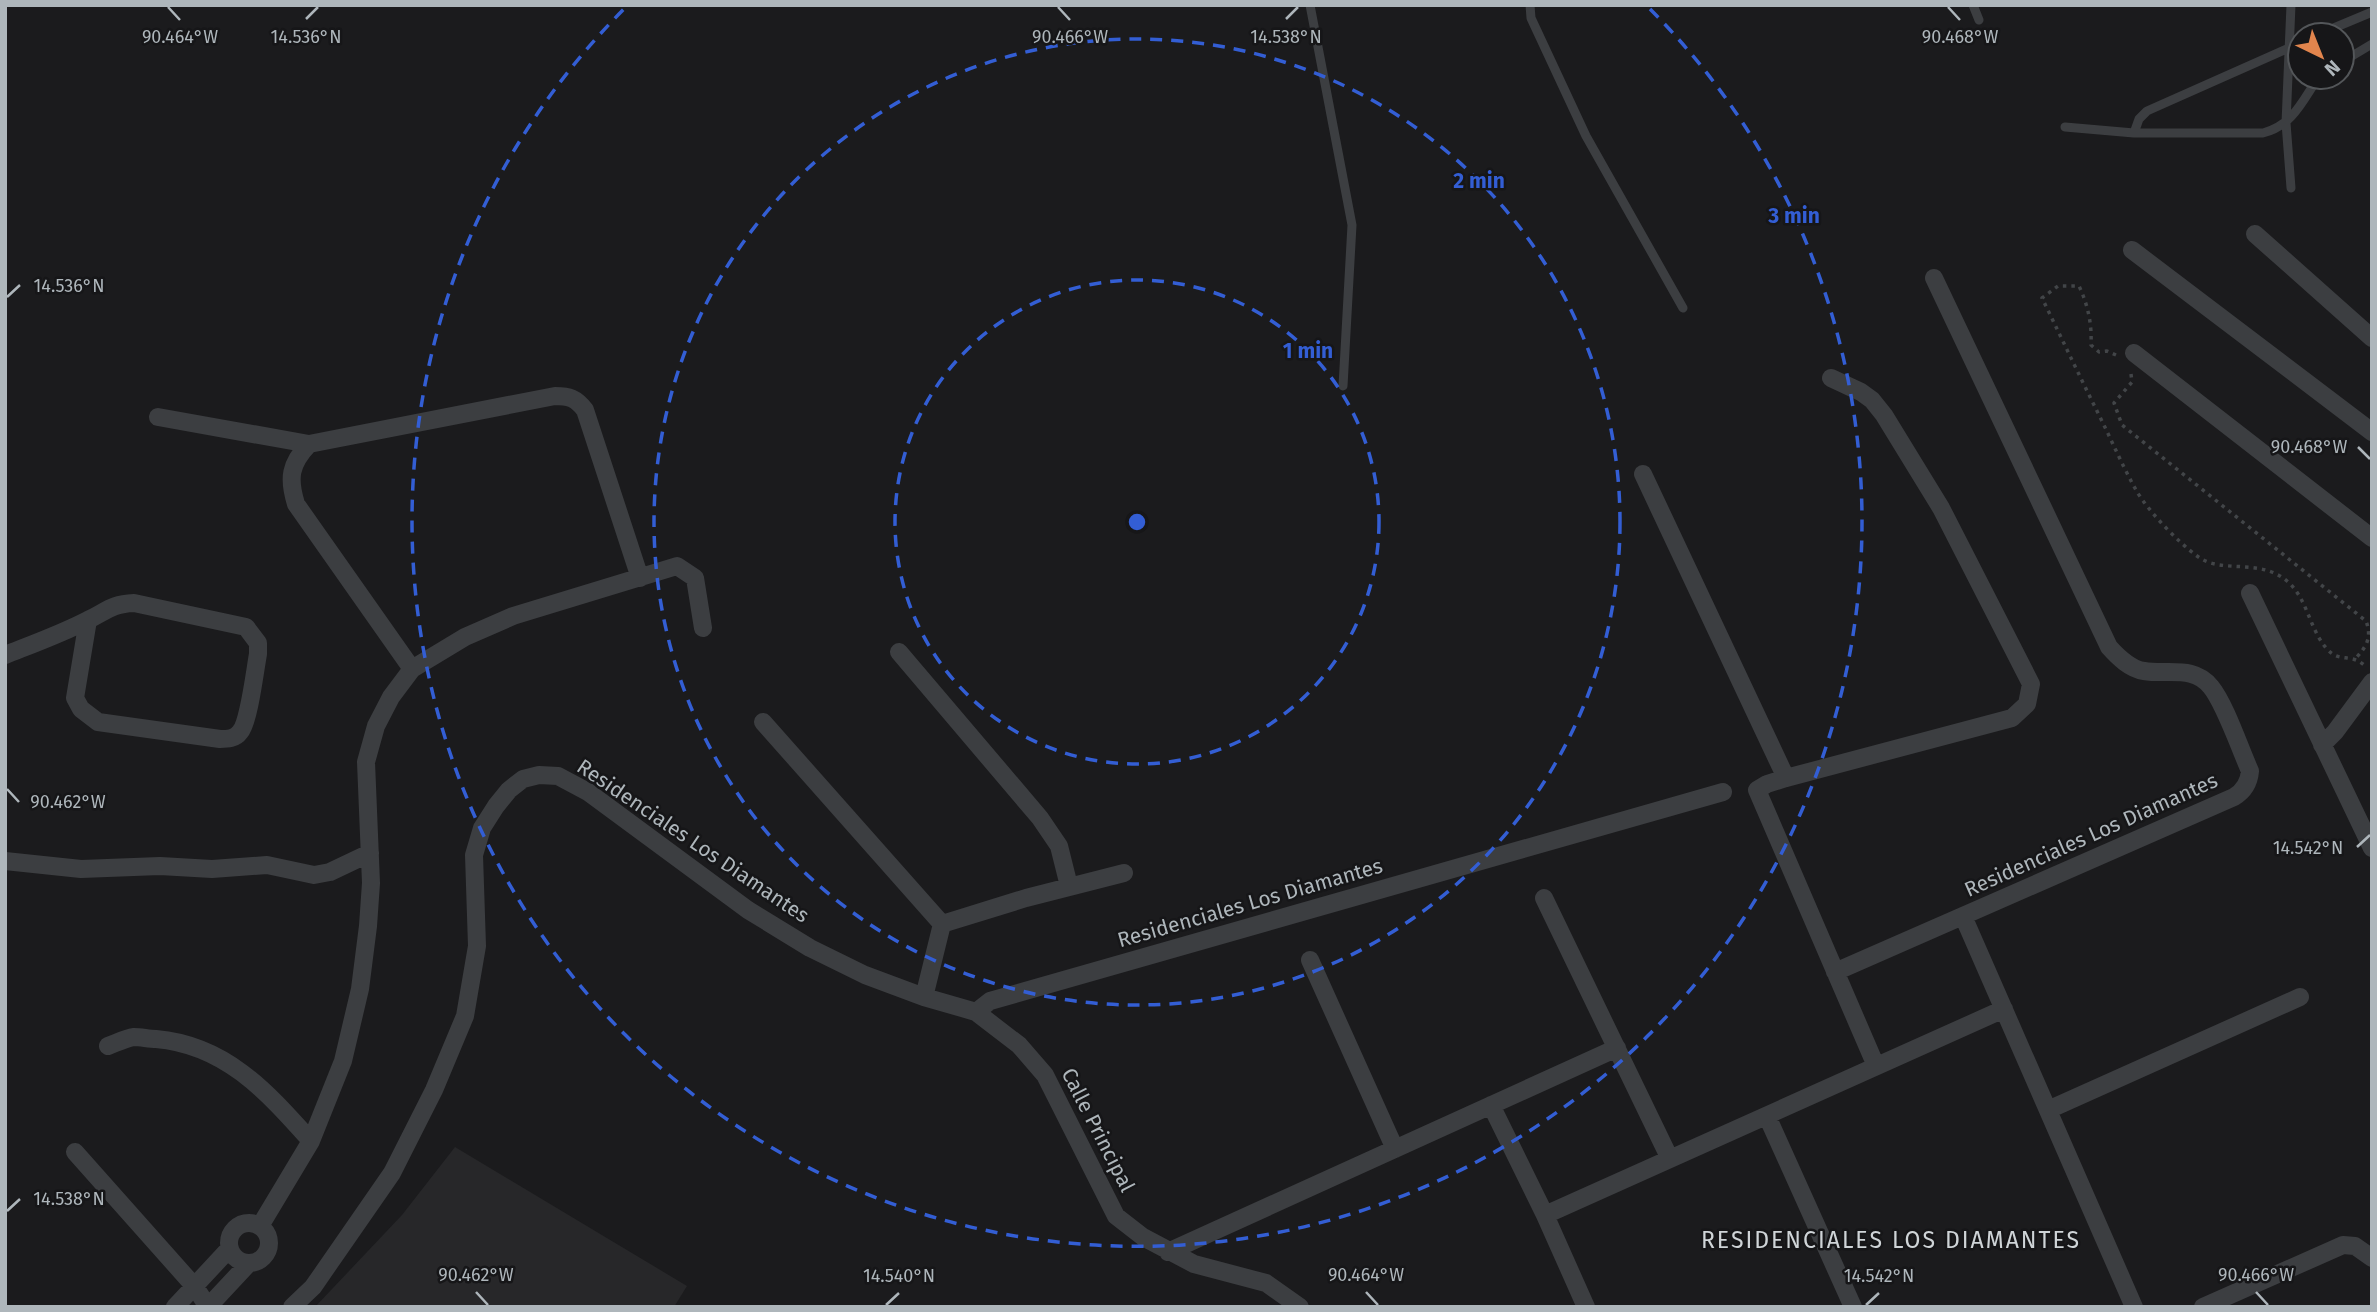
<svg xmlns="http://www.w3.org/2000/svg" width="2377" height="1312" font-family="'Fira Sans',sans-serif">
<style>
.built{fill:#272729}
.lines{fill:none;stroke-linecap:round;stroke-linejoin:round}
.path{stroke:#424548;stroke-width:3.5;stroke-dasharray:3.5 5;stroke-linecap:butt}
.lane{stroke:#3c3e41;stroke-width:9}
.street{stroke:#3c3e41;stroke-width:18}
.ticks{fill:none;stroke:#aeb6bb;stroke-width:2.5}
.ring{fill:none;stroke:#335ed4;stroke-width:3.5;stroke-dasharray:12 9}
.labels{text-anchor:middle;stroke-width:5;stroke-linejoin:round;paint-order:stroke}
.street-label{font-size:21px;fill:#aeb6bb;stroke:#161618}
.neighbourhood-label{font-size:23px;letter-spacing:2px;fill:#cfd4d7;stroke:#161618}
.ticks-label{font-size:18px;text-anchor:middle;fill:#aeb6bb;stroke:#161618;stroke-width:5;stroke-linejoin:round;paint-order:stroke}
.centre{fill:#335ed4;stroke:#161618;stroke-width:3.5}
.ring-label{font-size:21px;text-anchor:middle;font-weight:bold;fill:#335ed4;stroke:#161618;stroke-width:5;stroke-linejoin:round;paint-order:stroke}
</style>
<rect width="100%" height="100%" fill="#1b1b1d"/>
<path class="built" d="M455,1147L687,1286L674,1307H315L402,1215Z"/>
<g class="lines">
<path class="path" d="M2116,355L2107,351L2099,352L2091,345C2092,324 2088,305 2079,286H2058L2042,298C2061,337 2079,375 2098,413C2111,439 2122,465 2136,490C2148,511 2178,542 2197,556C2222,575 2258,557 2287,581C2308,599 2309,629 2327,649C2339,663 2350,653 2364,665
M2131,374L2132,382L2114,403L2122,425L2366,621C2372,637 2367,646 2356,658"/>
<path class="lane" d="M1310,5L1352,225L1343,386
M1530,5L1531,18L1586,136L1683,308
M1973,5L1979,20
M2291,5L2286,123L2291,188
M2317,35L2372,12
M2342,62L2372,44
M2065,127L2134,133H2263C2291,126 2301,104 2316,81L2321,77
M2134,133L2139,119L2147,111L2300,43"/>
<path class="street" d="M2255,234L2372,338
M2132,250L2372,432
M2134,353L2372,538
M1831,378L1861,392L1872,400L1884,415L1941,508L2031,684L2027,704L2012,718L1786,778L1767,784L1757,790L1876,1066
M158,417L309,444
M1643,474L1786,778
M2250,593L2372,848
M899,652L1040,818L1059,846L1069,886
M5,655C33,644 61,634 88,620C107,611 111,604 134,603L246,627L258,643V654C255,670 249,722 240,732C235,739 227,739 220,739L98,722L81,709L75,698L88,620
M412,669L296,504C288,478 290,464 309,444L555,396C569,396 576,398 585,410L640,578
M763,722L942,924L924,997
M2322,745L2335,732L2372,682
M5,861L81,869L160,866L212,869L267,865L314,875L330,872L370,853
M1544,898L1670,1159
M1963,916L2134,1307
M942,924L1026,898L1124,873
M1310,960L1395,1149
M1835,972L2234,797C2244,791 2249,783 2250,771C2240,749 2225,704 2211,687C2194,665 2168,675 2144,671C2130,669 2118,657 2109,647L1934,278
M976,1012L990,1001L1723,792
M108,1046C116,1043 126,1038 134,1037C141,1037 149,1039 156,1039C226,1045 267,1092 311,1141
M1491,1105L1545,1215L1586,1307
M2048,1110L2300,997
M1767,1116L1853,1307
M75,1152L195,1287L208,1307L249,1263
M1545,1215L2004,1009
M229 1243a20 20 0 1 1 40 0a20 20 0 1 1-40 0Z
M260,1226L311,1141L343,1061L360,989L368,926L371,883L366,762L376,726L391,697L412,669L465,637L513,616L677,566L695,578L703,628
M1168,1252L1617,1048
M175,1307L230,1248
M292,1307L313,1287L392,1173L434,1090L465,1016L477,946L474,855L482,828L496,806L509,790L523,779L539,775L558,776L588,792L748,910L810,948L865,975L924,997L976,1012L1019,1045L1045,1075L1116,1216L1143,1237L1194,1264L1266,1283L1300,1307
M2203,1307L2343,1245L2355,1246L2372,1258"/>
</g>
<path class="ticks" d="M168,7L180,20M1058,7L1070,20M1948,7L1960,20M306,19L318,7M1286,19L1298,7M7,297L20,285M2358,447L2370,459M7,789L19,802M2357,847L2370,835M7,1211L20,1199M476,1292L488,1305M1366,1292L1378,1305M2256,1292L2268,1305M886,1305L899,1293M1866,1305L1879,1293"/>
<g class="ring">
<circle cx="1137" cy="522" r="242"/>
<circle cx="1137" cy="522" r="483"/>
<path d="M1650 9A725 725 0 1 1 624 9"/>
</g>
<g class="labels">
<g class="street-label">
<text transform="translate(2091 835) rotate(-24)" y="7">Residenciales Los Diamantes</text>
<text transform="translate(693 841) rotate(34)" y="7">Residenciales Los Diamantes</text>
<text transform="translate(1250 903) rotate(-16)" y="7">Residenciales Los Diamantes</text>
<text transform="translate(1098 1130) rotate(63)" y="7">Calle Principal</text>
</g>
<g class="neighbourhood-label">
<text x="1891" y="1248">RESIDENCIALES LOS DIAMANTES</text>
</g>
</g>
<g class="ticks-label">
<text x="306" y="43">14.536°N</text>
<text x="1286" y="43">14.538°N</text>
<text x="180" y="43">90.464°W</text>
<text x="1070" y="43">90.466°W</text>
<text x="1960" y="43">90.468°W</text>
<text x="69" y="292">14.536°N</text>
<text x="2309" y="453">90.468°W</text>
<text x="68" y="808">90.462°W</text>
<text x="2308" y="854">14.542°N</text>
<text x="69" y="1205">14.538°N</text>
<text x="476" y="1281">90.462°W</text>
<text x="1366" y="1281">90.464°W</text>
<text x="2256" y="1281">90.466°W</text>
<text x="899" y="1282">14.540°N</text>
<text x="1879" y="1282">14.542°N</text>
</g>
<circle cx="1137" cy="522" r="10" class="centre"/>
<g class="ring-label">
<text x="1479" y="188">2 min</text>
<text x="1794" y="223">3 min</text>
<text x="1308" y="358">1 min</text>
</g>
<rect width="2377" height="1312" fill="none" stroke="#aeb6bb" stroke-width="14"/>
<g transform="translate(2321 56) rotate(137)"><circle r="33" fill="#161618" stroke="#535659" stroke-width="2"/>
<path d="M0-5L12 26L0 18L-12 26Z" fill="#e2854d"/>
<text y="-10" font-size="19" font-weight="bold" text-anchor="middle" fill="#aeb6bb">N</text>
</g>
</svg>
